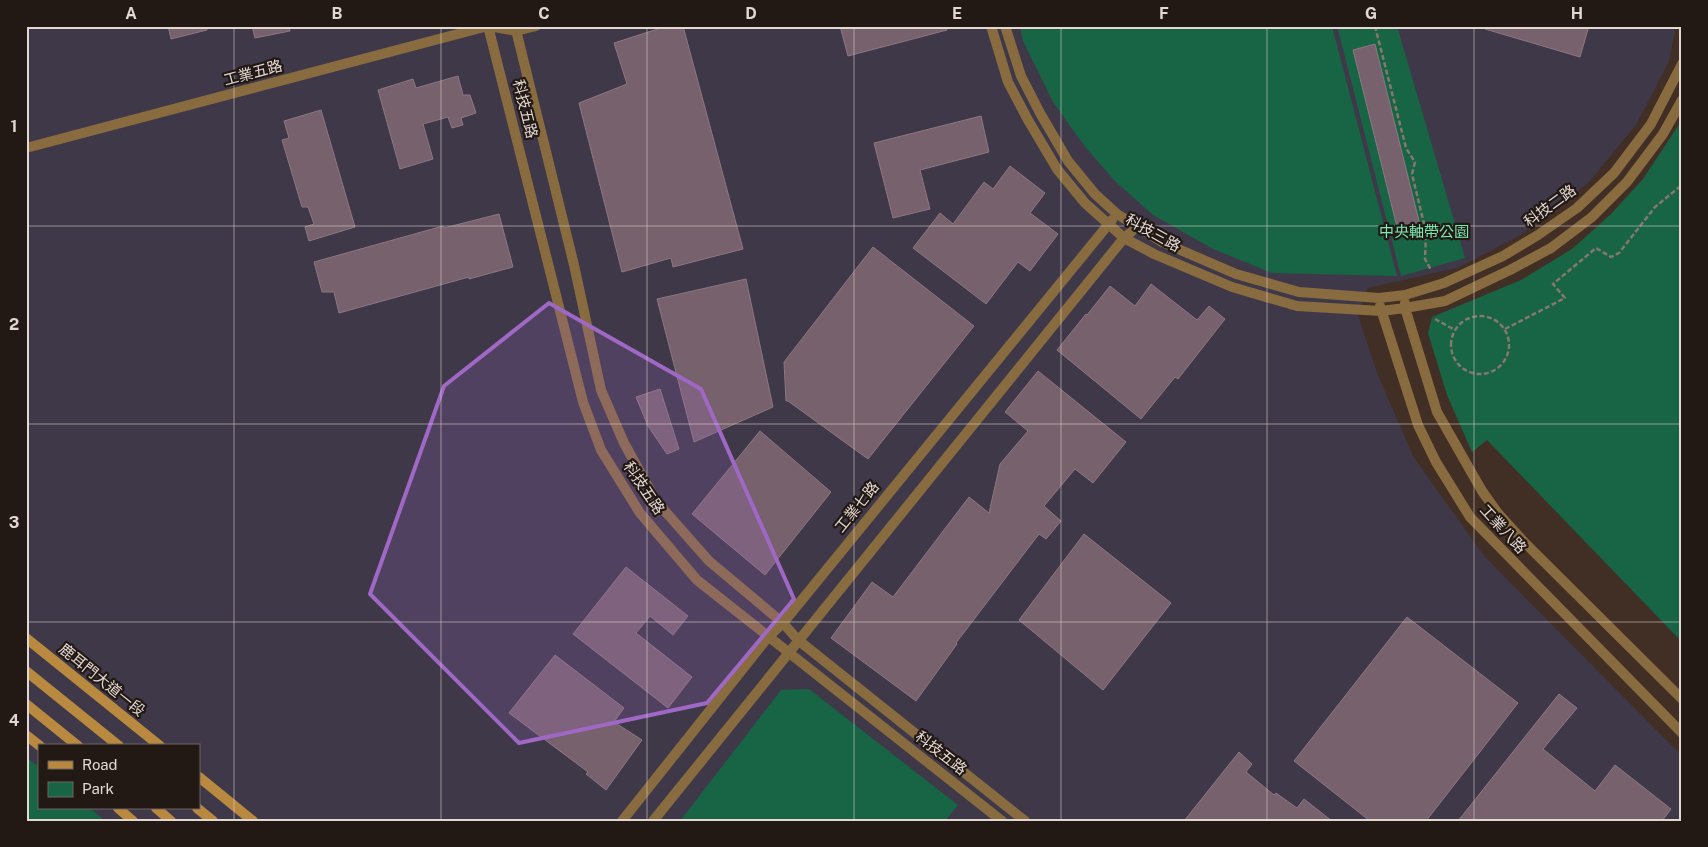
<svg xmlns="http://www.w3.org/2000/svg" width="1708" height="847" font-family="'Public Sans','Noto Sans TC',sans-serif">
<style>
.industrial{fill:#3e3848;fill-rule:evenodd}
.green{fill:#176545}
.building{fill:#77616c;stroke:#8d7782}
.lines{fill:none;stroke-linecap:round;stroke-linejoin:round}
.path{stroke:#86776f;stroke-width:2.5;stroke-dasharray:5 2.5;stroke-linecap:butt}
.street{stroke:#896b40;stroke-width:10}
.secondary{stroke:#b98940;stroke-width:10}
.marked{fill:#9f68c5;fill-opacity:0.2;stroke:#9f68c5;stroke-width:4;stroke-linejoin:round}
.grid{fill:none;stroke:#e3d7d1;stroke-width:1;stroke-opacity:0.55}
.labels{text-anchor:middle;stroke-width:4.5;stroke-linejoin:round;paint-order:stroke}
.street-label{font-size:15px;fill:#e3d7d1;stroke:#221915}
.park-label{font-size:15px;fill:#7be9b4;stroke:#221915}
.neatline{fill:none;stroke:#e3d7d1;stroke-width:2}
.grid-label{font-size:16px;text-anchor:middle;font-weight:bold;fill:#e3d7d1}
</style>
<rect width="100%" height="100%" fill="#412f26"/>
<path class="industrial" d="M26,26H1676L1669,61L1636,125L1588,183L1519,236L1457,268L1368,288L1358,315L1377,373L1414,458L1485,557L1682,756V821H26ZM39,746H199V808H39Z"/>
<path class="green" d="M1020,26H1332L1397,276L1272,273L1213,249L1153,215L1115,181L1086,148L1053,102L1023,41Z
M1337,26H1397L1465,258L1401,276Z
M1682,120L1681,191L1682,642L1487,440L1472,452L1447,395L1428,333L1432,317L1521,280L1572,249L1610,215L1643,179Z
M809,689L958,805L945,821H680L781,690Z
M26,757L39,767V808H90L105,821H26Z"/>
<path class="building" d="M168,26H207V30L171,39Z
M252,26H289L290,31L255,38Z
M667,26H683L743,249L673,267L671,258L622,272L579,103L627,84L614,43Z
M840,26H947V30L848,56Z
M1485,26H1589L1580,57L1485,29Z
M1375,44L1421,229L1399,235L1353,50Z
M458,76L463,95H470L476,113L461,118L463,125L452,128L448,117L423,124L433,159L400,169L378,90L413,79L416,88Z
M321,110L355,227L309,241L305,227L314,224L308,207H302L282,140L289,138L284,121Z
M981,116L989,152L920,170L930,209L893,218L874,143Z
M1010,166L1045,193L1030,213L1058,234L1030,271L1018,262L986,304L913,248L940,213L953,224L984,182L993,189Z
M499,214L513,267L469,279V277L339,313L334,292H322L314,262L443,226L444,228Z
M873,247L974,326L868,459L788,401H786L784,362Z
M746,279L773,407L694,442L657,299Z
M1151,284L1197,320L1209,306L1225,319L1178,379L1175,377L1141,419L1057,350L1086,314L1087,315L1110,286L1135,306Z
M1038,371L1126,442L1093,483L1075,469L1044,506L1061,521L1046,539L1039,534L956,643L957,644L916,701L831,638L872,582L893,597L969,497L989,513L1000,464L1028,431L1005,412Z
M660,389L679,449L667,454L648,426L636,397Z
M760,431L831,492L765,575L692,514Z
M1084,534L1171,603L1103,690L1019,620Z
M626,567L688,616L673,635L650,616L636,633L692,677L668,708L573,634Z
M1407,617L1518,703L1426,821H1370L1294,761Z
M555,655L624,708L614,722L642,740L606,790L586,774L588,772L509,713Z
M1559,694L1577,708L1543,749L1595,791L1615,765L1671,809L1662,821H1458Z
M1239,752L1252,764L1246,772L1274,795L1276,793L1297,808L1304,799L1332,821H1184Z"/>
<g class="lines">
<path class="path" d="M1375,26L1406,148L1415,162L1412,174L1426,232L1425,259L1431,270
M1451 345a29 29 0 1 1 58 0a29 29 0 1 1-58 0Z
M1435,319L1455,330
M1505,329L1565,298L1553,284L1596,248L1611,257L1619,253L1655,207L1682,185"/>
<path class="street" d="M488,26L583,402L601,450L640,513L697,580L1002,821
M489,26L516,31L536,26
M515,26L574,265L601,390L624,443L656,501L709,561L783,623L798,640L1025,821
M991,26L1008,82L1028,120L1057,169L1085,203L1124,238L1154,254L1232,287L1297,306L1381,311L1405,308L1445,301L1510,270L1551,248L1592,217L1627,182L1663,134L1682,100
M1005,26L1021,76L1040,113L1068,161L1095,194L1117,214L1162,242L1236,274L1299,292L1379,298L1405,295L1444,283L1503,256L1538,235L1577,208L1614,173L1651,124L1682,64
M26,148L488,26
M1405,303V308L1437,412L1482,491L1497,512L1525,543L1682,699
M1380,306L1418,425L1436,462L1470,517L1682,733
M622,821L769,636L783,623L1112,220
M653,821L1124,238L1137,227"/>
<path class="secondary" d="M26,638L160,746
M26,671L119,746
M26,704L78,746
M26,735L40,746
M199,777L253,821
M118,808L133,821
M156,808L171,821
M197,808L213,821"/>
</g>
<path class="marked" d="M549,303L701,389L794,599L707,703L519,743L370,594L444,386Z"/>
<path class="grid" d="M234,26V821M441,26V821M647,26V821M854,26V821M1061,26V821M1267,26V821M1474,26V821M26,226H1682M26,424H1682M26,622H1682"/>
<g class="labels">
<g class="street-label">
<text transform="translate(253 73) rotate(-15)" y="5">工業五路</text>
<text transform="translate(525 109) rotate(76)" y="5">科技五路</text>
<text transform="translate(1550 206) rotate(-36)" y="5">科技二路</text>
<text transform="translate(1153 233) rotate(29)" y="5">科技三路</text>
<text transform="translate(644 488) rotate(56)" y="5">科技五路</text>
<text transform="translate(857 507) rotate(-51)" y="5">工業七路</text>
<text transform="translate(1503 529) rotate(47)" y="5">工業八路</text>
<text transform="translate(102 680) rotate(39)" y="5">鹿耳門大道一段</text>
<text transform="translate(941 753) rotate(38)" y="5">科技五路</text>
</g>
<g class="park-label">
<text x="1424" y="237">中央軸帶公園</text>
</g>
</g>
<rect width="1708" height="847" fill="none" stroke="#221915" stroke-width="55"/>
<rect x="38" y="744" width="162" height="65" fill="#221915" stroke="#6f6560"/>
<rect x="48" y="761" width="25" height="8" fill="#b98940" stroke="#6f6560"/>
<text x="82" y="770" font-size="15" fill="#e3d7d1">Road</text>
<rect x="48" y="782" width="25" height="15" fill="#176545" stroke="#6f6560"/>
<text x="82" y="794" font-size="15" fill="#e3d7d1">Park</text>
<rect x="28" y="28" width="1652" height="792" class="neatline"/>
<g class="grid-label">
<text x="131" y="19">A</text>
<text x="337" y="19">B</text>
<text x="544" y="19">C</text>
<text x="751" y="19">D</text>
<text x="957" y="19">E</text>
<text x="1164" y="19">F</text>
<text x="1371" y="19">G</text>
<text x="1577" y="19">H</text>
<text x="14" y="132">1</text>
<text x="14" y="330">2</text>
<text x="14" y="528">3</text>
<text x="14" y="726">4</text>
</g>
</svg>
